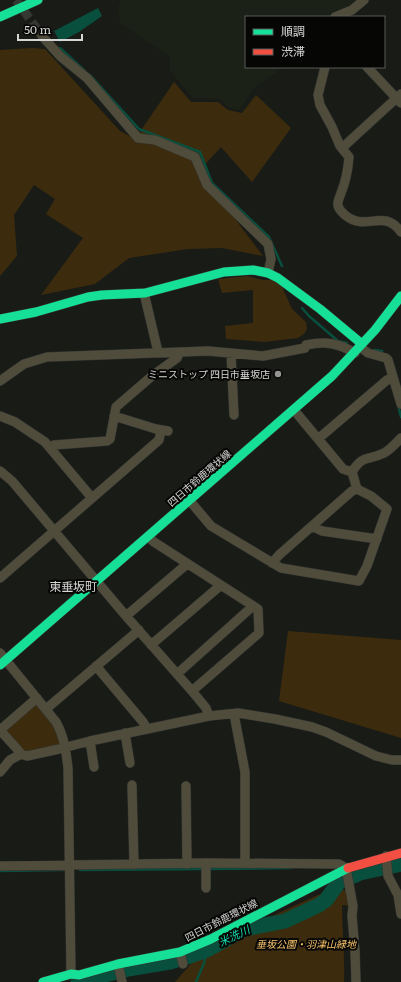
<svg xmlns="http://www.w3.org/2000/svg" width="401" height="982" font-family="Literata,'Noto Sans JP',serif">
<style>
.built{fill:#1c2117}
.green{fill:#3c2c0d}
.water{fill:#094f3e}
.lines{fill:none;stroke-linecap:round;stroke-linejoin:round}
.stream{stroke:#094f3e;stroke-width:2.5}
.river{stroke:#094f3e;stroke-width:15}
.street-tunnel{stroke:#353733;stroke-width:9;stroke-dasharray:9 4.5;stroke-linecap:butt}
.street-casing{stroke:#333432;stroke-width:10}
.fast-casing{stroke:#333432;stroke-width:10}
.jam-casing{stroke:#333432;stroke-width:10}
.street{stroke:#4f4c3b;stroke-width:9}
.fast{stroke:#16e098;stroke-width:9}
.jam{stroke:#f24e42;stroke-width:9}
.poi-dot{fill:#949592;stroke:#060605;stroke-width:1.5}
.labels{text-anchor:middle;stroke-width:4;stroke-linejoin:round;paint-order:stroke}
.poi-label{font-size:10px;fill:#d6d7d4;stroke:#060605;text-anchor:end}
.street-label{font-size:10px;fill:#d6d7d4;stroke:#060605}
.park-label{font-size:10px;font-style:italic;fill:#fac56b;stroke:#060605}
.water-label{font-size:11px;font-style:italic;fill:#14dfb3;stroke:#060605}
.quarter-label{font-size:12px;fill:#d6d7d4;stroke:#060605}
</style>
<rect width="100%" height="100%" fill="#191b17"/>
<path class="built" d="M121,0H361L333,17H246V67H284L255,87L239,110L229,108L219,99L192,97L169,70L170,57L120,23L118,8Z"/>
<path class="green" d="M32,48L45,49L120,131L135,139L174,82L191,102H218L228,110L242,113L256,95L291,128L252,182L221,147L199,171L263,256L222,248L188,249L129,258L95,284L41,295L83,238L46,214L55,199L34,185L14,215L17,256L0,276V50Z
M247,276L263,280H279L292,309L306,322L307,329L304,334L298,338L264,342L226,339L225,326L253,323V290L222,293L218,279Z
M288,631L401,640V738L279,701Z
M33,705H38L52,724L60,742L58,746L26,752L22,750L6,732V728Z
M334,880L341,890H349L351,906L342,905C342,931 345,956 344,982H175L196,958L218,939L243,926L270,917L320,894L328,889Z"/>
<path class="water" d="M98,8L102,16L79,32L60,42L54,31Z"/>
<g class="lines">
<path class="stream" d="M60,48L85,71
M90,75L139,129L200,152L212,183L269,237L282,266
M302,308L309,316L338,341L347,343
M375,350L382,351
M398,405L401,417
M208,869L291,868
M80,870L203,869
M0,871L64,870
M196,982L204,963L207,950"/>
<path class="river" d="M78,982L128,969L170,962L190,956L207,950L245,929L285,921L319,905L326,900L339,882L360,873L401,864"/>
<path class="street-tunnel" d="M16,0L42,36"/>
<g class="street-casing">
<path id="street" d="M335,17L352,10L364,0
M42,36L60,56L87,78L138,138L155,140L195,157L207,185L268,244L271,259L268,273
M325,67L318,95L320,105L332,127L340,146L349,157C348,170 346,181 341,193C340,197 337,201 338,205C338,209 342,212 345,215C367,233 383,207 401,232
M367,67L401,103
M342,148L401,94
M144,293L158,352
M360,347L368,353L386,358L388,360L401,404
M231,353L234,415
M0,381L24,364L47,357L208,351L263,356L305,348L306,345C326,341 338,343 355,353
M294,410L343,469L352,472C363,454 368,461 384,453C390,450 396,443 401,438
M0,416L15,422L45,442L92,498
M114,416L156,429L168,431
M318,439L387,380L393,377
M50,448L54,445L107,441L110,439L116,407L152,376L177,358L180,352
M0,471L12,481L126,616L192,691L206,708L209,716
M190,501L211,526L281,568L359,581L367,566L387,509L371,496L357,489L352,472
M312,526L322,531L377,539
M148,537L154,542L258,609L259,633L192,691
M272,563L279,555L352,491L357,489
M0,578L159,440L161,431
M126,616L187,564
M151,645L221,585
M0,653L56,722C64,736 66,751 68,768L71,974
M96,666L143,722L147,729
M177,674L253,606
M46,709L139,630
M234,714L245,772V863
M0,730L37,698
M0,730L18,750L21,754
M125,733L130,763
M90,741L94,767
M0,772L10,760L21,754L27,756L59,749L90,741L209,716L238,713L275,719L312,727L326,732L376,756L392,760H401
M132,785L134,865
M186,786L187,864
M386,856L388,876L398,895L401,914
M0,866L206,863L339,864L346,868L353,906L352,916L355,951L356,982
M206,888V863
M180,952L183,964
M118,964L122,982"/>
</g>
<g class="fast-casing">
<path id="fast" d="M0,17L38,0
M0,319L36,312L88,297L102,295L145,293L224,272L253,270L268,273L278,278L320,309L362,344
M0,665L332,376L375,330L401,296
M43,982L71,974L79,975L118,964L180,952L211,939L348,868"/>
</g>
<g class="jam-casing">
<path id="jam" d="M348,868L401,853"/>
</g>
<use href="#street" class="street"/>
<use href="#fast" class="fast"/>
<use href="#jam" class="jam"/>
</g>
<circle class="poi-dot" cx="278" cy="374" r="4"/>
<g class="labels">
<g class="poi-label">
<text x="270" y="378">ミニストップ 四日市垂坂店</text>
</g>
<g class="street-label">
<text transform="translate(199 478) rotate(-41)" y="4">四日市鈴鹿環状線</text>
<text transform="translate(221 920) rotate(-27)" y="4">四日市鈴鹿環状線</text>
</g>
<g class="park-label">
<text x="306" y="948">垂坂公園・羽津山緑地</text>
</g>
<g class="water-label">
<text transform="translate(234 936) rotate(-26)" y="4">米洗川</text>
</g>
<g class="quarter-label">
<text x="73" y="591">東垂坂町</text>
</g>
</g>
<rect x="245" y="16" width="140" height="52" fill="#060605" stroke="#595a58"/>
<rect x="253" y="29" width="20" height="6" fill="#16e098" stroke="#595a58"/>
<text x="281" y="36" font-size="12" fill="#d6d7d4">順調</text>
<rect x="253" y="49" width="20" height="6" fill="#f24e42" stroke="#595a58"/>
<text x="281" y="56" font-size="12" fill="#d6d7d4">渋滞</text>
<path d="M18 34v6h64v-6" fill="none" stroke="#d6d7d4" stroke-width="2"/>
<text x="24" y="34" font-size="12" fill="#d6d7d4" stroke="#060605" stroke-width="3" paint-order="stroke">50 m</text>
</svg>
